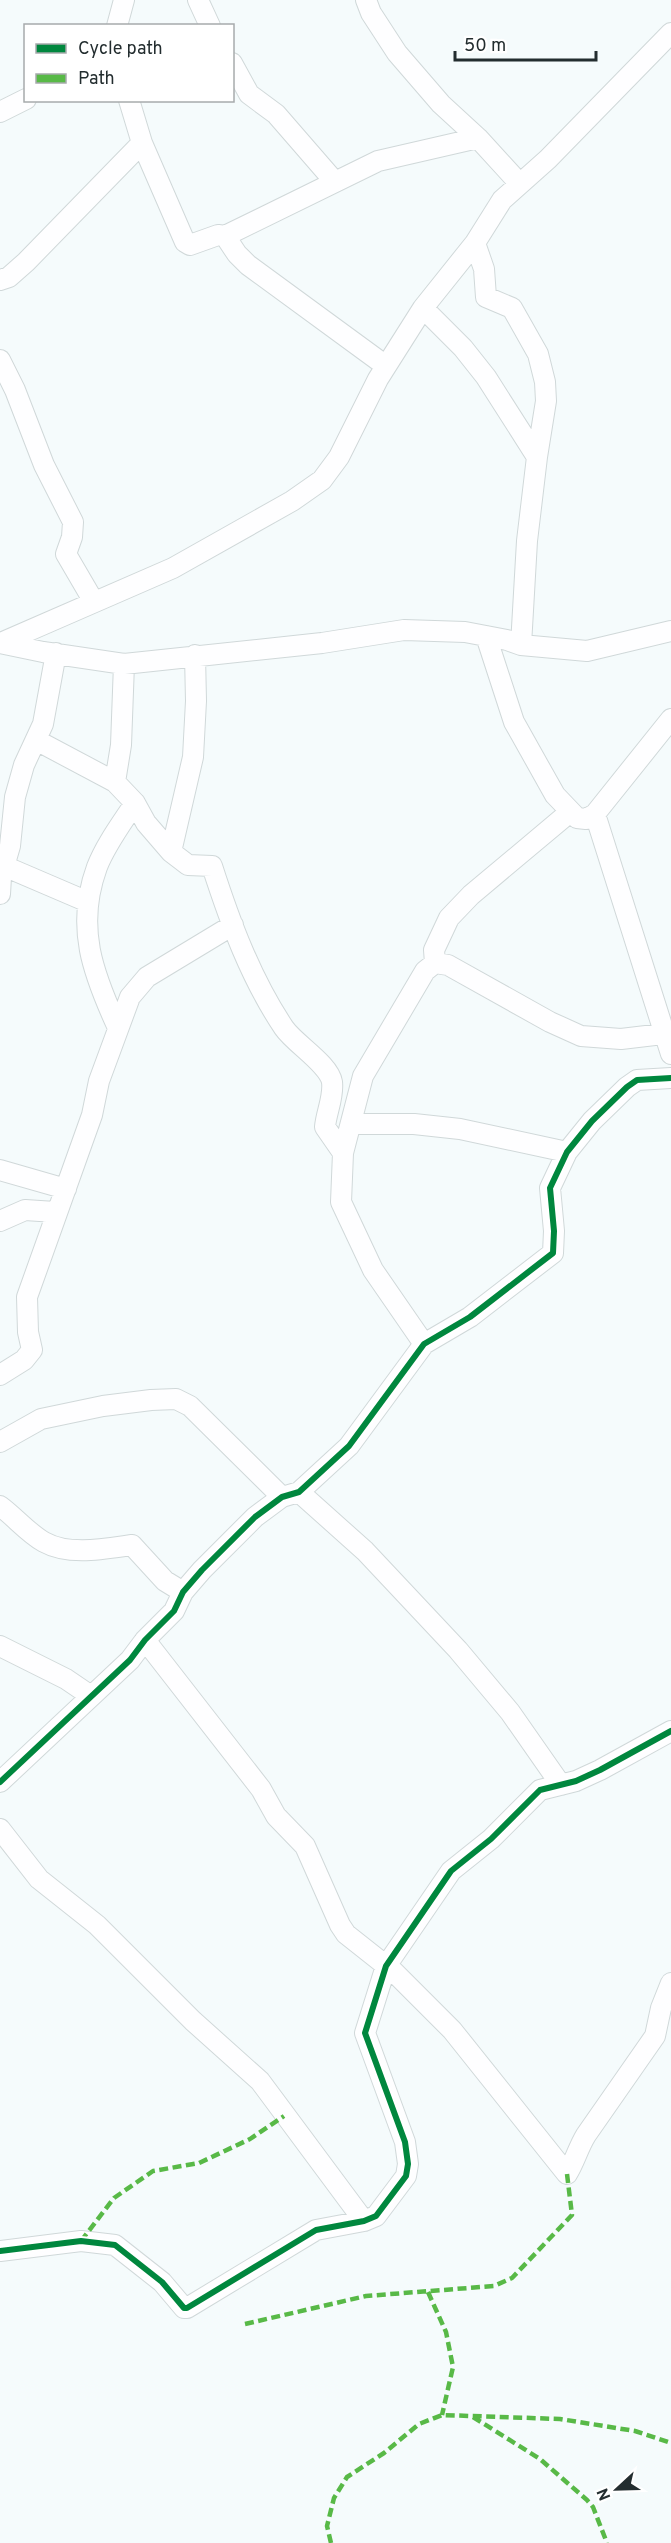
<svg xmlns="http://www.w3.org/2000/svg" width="671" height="2543" font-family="Overpass,sans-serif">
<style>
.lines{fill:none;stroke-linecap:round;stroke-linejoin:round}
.minor-casing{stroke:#d0d8d9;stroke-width:22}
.minor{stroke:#fefeff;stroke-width:20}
.quiet{stroke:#58b947;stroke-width:4.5;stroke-dasharray:9 4.5;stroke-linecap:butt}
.cycleway-casing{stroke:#fff;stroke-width:10}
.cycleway{stroke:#00873e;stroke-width:6}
</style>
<rect width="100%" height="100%" fill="#f5fbfc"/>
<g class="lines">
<g class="minor-casing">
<path id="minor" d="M198,0L210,26
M366,0L371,13L397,53L441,104L478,138L520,184
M117,26L124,0
M232,63L249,94L276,114L335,182
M129,100L142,143L185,242L190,245L218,235L225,236L237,254L248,265L386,366
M0,112L26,99
M225,236L378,161L478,138
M475,243L484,269L486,297L512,308L538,354L545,382L546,401L537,457L527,541L521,645
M0,280L9,277L26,262L142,143
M423,308L463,348L486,377L537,457
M0,360L15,390L44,465L73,522L72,537L66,554L94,602
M486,636L514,722L555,795L577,818L586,819L595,814L671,1054
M3,642L173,568L292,501L322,480L339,457L378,379L423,308L475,243L502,200L548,159L671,33
M0,643L43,652L124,664L322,643L404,630L465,632L507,640L521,645L587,651L671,631
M36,740L115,782L135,803L146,823L171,852L188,865L212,866C230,922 251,979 284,1028C295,1044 329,1064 332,1082C334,1097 326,1113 325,1127L343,1153
M115,782L121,745L124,664
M595,814L671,719
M171,852L193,757L196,701L195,655
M4,866L88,902
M0,894L1,877L10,846L15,797L24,765L43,724L56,653
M435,963L434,950L449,918L471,895L570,812
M118,1028C93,974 75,927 97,867C106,844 122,823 135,803
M351,1124H414L460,1129L567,1152
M0,1170L66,1189
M0,1221L25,1210L55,1212
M424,1344L373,1270L341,1202L343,1153L363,1076L425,971L435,963L448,965L550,1022L581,1036L621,1039L663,1034
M0,1375L24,1360L32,1350L28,1332L27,1297L92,1115L99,1081L130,997L147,977L233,925
M0,1442L41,1419L103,1406L151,1400L176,1399L190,1406L282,1497
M299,1492L365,1551L458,1650L510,1712L561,1785
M0,1506C15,1517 28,1533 44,1542C69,1556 104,1549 132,1545L165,1581L183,1592
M145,1640L261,1789L276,1816L305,1846L340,1925L346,1934L394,1972L452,2030L567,2174C575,2161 578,2148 586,2135L655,2036L661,2008L671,1983
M0,1646L66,1679L91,1696
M0,1782L130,1660L145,1640L174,1611L183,1592L202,1570L255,1517L282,1497L299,1492L349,1446L424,1344L470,1317L553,1253L554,1231L550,1188L567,1152L592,1121L627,1087L637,1080L671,1078
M0,1829L39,1879L97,1925L193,2021L260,2081L364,2221
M0,2251L81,2241L115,2245L162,2282L184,2308H187L316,2230L364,2221L376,2216L406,2176L408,2164L405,2142L365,2033L386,1966L451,1871L491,1839L540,1790L576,1781L600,1770L671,1731"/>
</g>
<use href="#minor" class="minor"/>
<path class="quiet" d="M81,2241L114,2198L153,2171L199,2163L250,2139L284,2116
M428,2292L446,2332L453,2367L442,2415
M245,2324L366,2296L494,2286L512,2278L572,2215L567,2174
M473,2417L540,2459L587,2500L593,2507L607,2543
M331,2543L327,2526L334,2498L347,2477L384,2453L419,2424L442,2415L560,2419L635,2431L671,2443"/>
<g class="cycleway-casing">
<path id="cycleway" d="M0,1782L130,1660L145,1640L174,1611L183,1592L202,1570L255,1517L282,1497L299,1492L349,1446L424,1344L470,1317L553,1253L554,1231L550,1188L567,1152L592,1121L627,1087L637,1080L671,1078
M0,2251L81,2241L115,2245L162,2282L184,2308H187L316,2230L364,2221L376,2216L406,2176L408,2164L405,2142L365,2033L386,1966L451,1871L491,1839L540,1790L576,1781L600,1770L671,1731"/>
</g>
<use href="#cycleway" class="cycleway"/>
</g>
<rect x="24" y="24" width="210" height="78" fill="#ffffff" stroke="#a7abac" stroke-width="1.5"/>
<rect x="36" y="44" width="30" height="9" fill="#00873e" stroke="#a7abac" stroke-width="1.5"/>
<text x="78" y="54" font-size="18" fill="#232d2f">Cycle path</text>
<rect x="36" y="74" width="30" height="9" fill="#58b947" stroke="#a7abac" stroke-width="1.5"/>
<text x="78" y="84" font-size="18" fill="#232d2f">Path</text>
<g transform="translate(617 2489) rotate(248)" stroke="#ffffff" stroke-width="4.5" paint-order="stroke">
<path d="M0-4.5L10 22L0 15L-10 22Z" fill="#232d2f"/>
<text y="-9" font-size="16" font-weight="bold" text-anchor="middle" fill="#232d2f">N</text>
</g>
<path d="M455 51v9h141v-9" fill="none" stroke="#232d2f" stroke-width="3"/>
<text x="464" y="51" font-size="18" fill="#232d2f" stroke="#ffffff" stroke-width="4.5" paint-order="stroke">50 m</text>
</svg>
